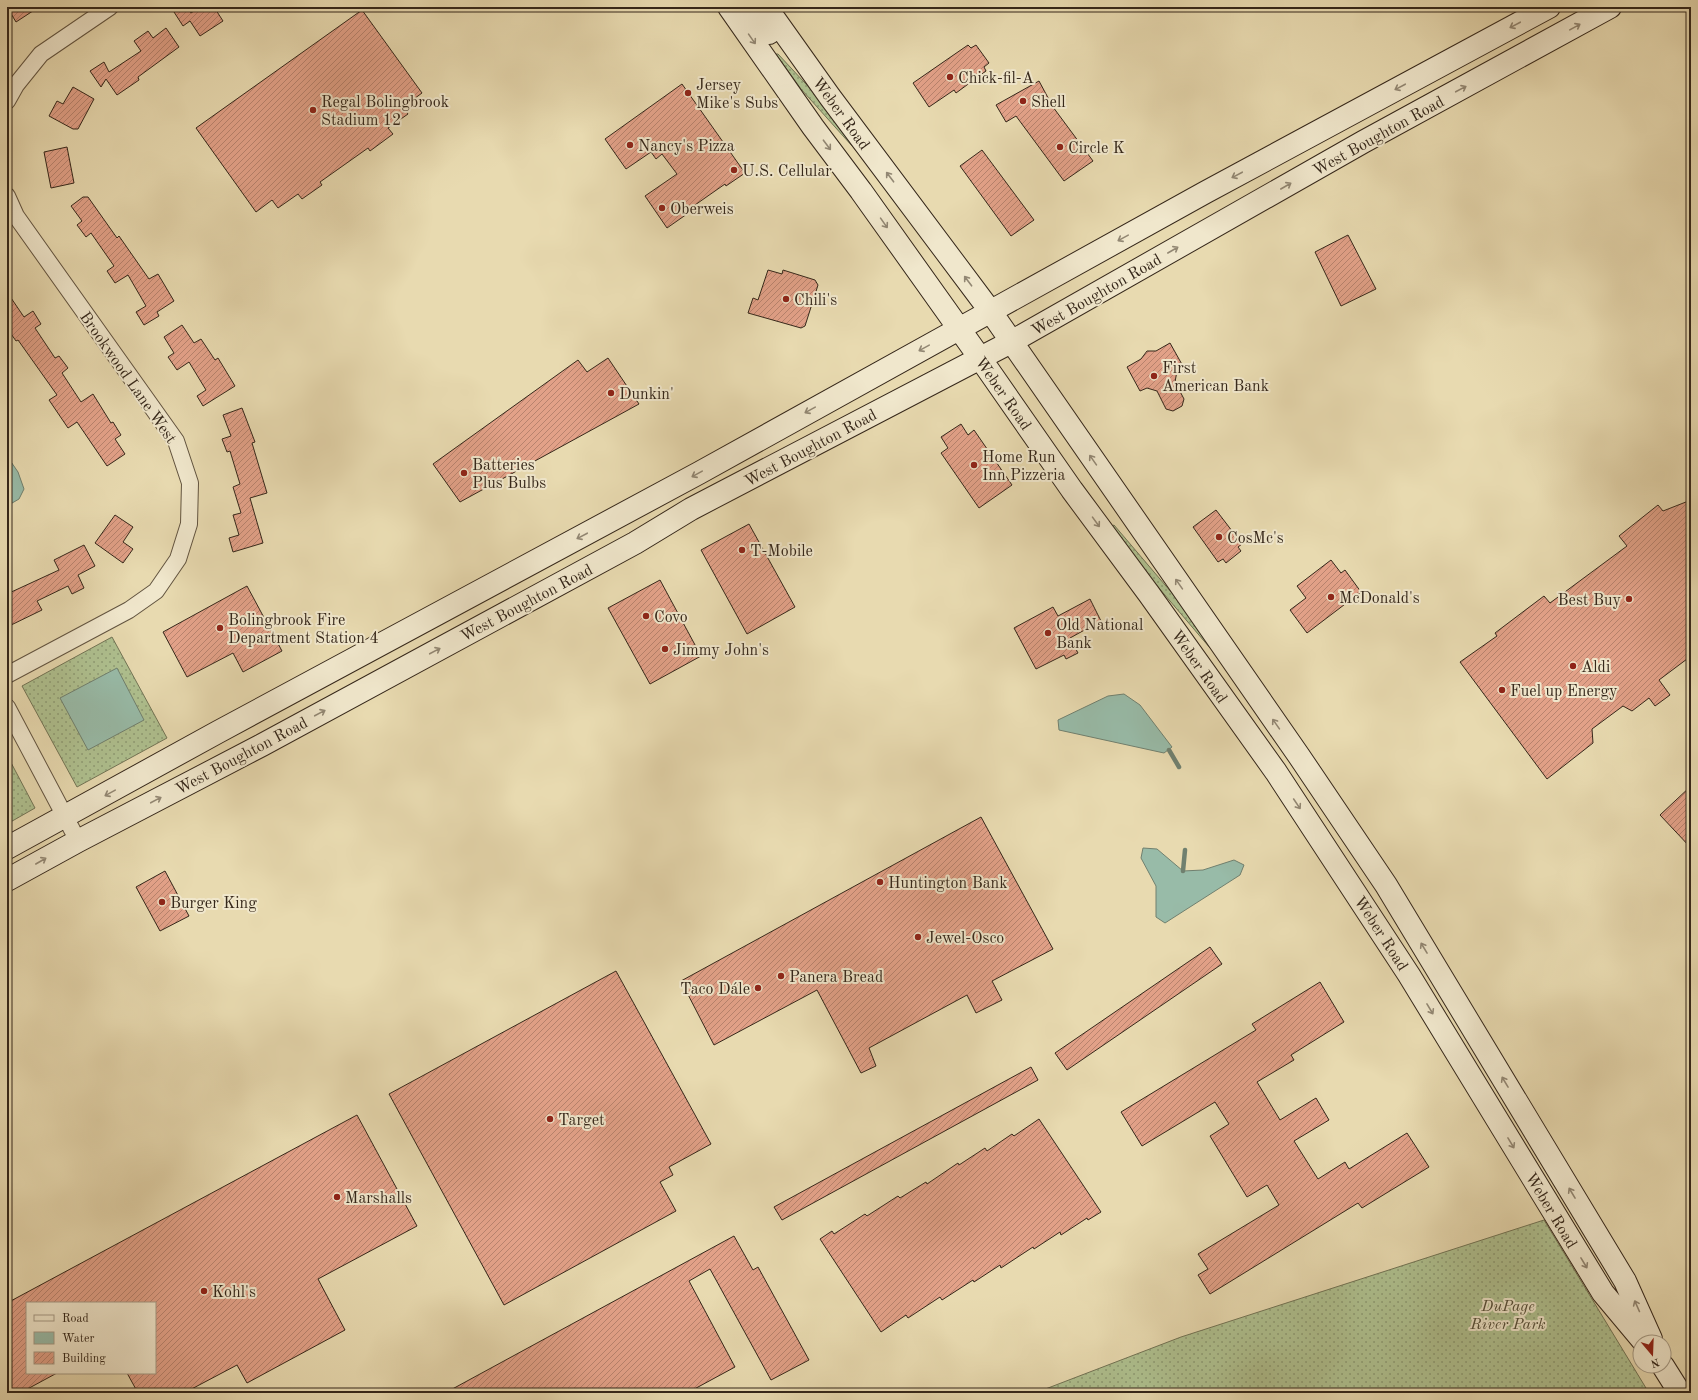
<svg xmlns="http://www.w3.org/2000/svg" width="1698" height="1400" font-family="'Old Standard TT',serif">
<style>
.grass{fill:url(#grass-dots);stroke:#727455}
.water{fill:#98bba8;stroke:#70806f}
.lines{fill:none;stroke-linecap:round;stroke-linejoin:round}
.stream{stroke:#70806f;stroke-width:4.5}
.building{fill:url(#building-hatch);stroke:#35271a}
.street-casing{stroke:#625440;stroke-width:18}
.secondary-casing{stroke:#35271a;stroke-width:24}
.street{stroke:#f0e7cc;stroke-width:16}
.secondary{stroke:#f0e7cc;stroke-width:22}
.oneway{stroke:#928773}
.poi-dot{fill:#8f2418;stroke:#f0e7cc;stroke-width:1.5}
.labels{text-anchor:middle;stroke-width:4;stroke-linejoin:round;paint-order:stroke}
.poi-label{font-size:16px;fill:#35271a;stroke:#f0e7cc;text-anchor:start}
.street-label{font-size:16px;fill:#35271a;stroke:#f0e7cc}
.park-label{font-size:16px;font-style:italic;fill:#544e38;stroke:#f0e7cc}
</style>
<defs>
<pattern id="grass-dots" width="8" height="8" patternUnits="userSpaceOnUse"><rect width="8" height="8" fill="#afc190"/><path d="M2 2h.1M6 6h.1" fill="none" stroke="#8f9d75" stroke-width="1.8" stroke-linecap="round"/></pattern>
<pattern id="building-hatch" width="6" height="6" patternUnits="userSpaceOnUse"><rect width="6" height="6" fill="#e2a188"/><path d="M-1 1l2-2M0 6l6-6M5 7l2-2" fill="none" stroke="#b8836e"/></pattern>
</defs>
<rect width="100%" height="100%" fill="#e8dab0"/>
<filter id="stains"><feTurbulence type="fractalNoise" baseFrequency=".005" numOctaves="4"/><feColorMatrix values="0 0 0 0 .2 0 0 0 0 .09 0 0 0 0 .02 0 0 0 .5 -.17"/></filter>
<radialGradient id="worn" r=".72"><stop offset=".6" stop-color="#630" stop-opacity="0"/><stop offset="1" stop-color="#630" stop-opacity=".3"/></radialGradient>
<path class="grass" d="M776,54H778L831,111L878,175L801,89Z
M1114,525L1177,599L1212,647L1210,648L1147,574L1112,526Z
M112,637L167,738L77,787L22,686Z
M7,755L35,808L7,824Z
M1544,1220L1649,1393H1035L1181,1337Z"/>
<path class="water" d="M7,456L18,472L24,489L19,499L7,506Z
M117,668L144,720L88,750L60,698Z
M1124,694L1140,705L1172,747L1164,753L1059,730L1058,720L1108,696Z
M1143,848L1157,849L1183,871L1203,870L1234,860L1244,865L1240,875L1165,923L1156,917V886L1141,858Z"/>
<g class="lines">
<path class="stream" d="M1169,750L1179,767
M1183,871L1185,850"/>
</g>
<path class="building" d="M7,7H39L16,22Z
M182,7H188L191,13L200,7H214L223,21L200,36L190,21L183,26L174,12Z
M362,10L422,93L403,107L408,114L388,128L393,134L370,151L368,148L320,182L322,185L302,199L298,194L278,208L272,200L256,212L196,128Z
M166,28L179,47L138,77L139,80L117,95L106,79L101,87L90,71L104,62L109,72L141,51L134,41L148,31L153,38Z
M968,45L971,48L976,45L989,63L984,67L986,71L956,93L954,90L929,107L913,83Z
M1039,81L1053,107L1093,161L1064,181L1016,116L1006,122L996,105Z
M682,84L745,173L726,186L725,184L685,212L687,214L667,228L645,196L677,174L662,154L656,159L651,152L626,169L605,139Z
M73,87L94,99L78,129H73L49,116L57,101L63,104Z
M67,147L74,183L51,188L44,152Z
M982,150L1034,220L1011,236L960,166Z
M83,197H88L117,238L119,236L149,279L158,274L174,301L157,312L159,316L144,325L136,312L146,306L128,275L115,283L107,271L114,266L91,233L86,237L77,225L82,221L71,206Z
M1348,235L1376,289L1341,306L1315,252Z
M768,270L782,274L783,270L815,280L818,285L805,326L801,328L748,313L753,298L758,300Z
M7,292L24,317L33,311L41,324L35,328L55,358L59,356L68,368L62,373L81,402L93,394L111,423L113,422L121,435L115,439L125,454L107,466L77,422L68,428L49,400L57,395L18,340L16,341L7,328Z
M182,325L194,343L201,339L215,360L218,358L235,386L203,406L197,396L206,390L189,362L177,370L168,357L174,353L164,337Z
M1170,343L1184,368L1177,371L1175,382L1184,399L1182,406L1173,411L1166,409L1157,391L1147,388L1140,391L1127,367L1141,359L1147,351H1156Z
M608,358L639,404L460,502L433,464L578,360L587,372Z
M242,408L255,442L252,443L267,493L250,498L263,543L233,552L229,538L239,535L233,515L241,513L233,487L240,484L230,451L227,452L222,439L231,436L223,415Z
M961,424L968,435L974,430L1012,485L979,508L941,453L948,448L941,437Z
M1691,500V656L1659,680L1670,695L1655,706L1649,698L1632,711L1623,706L1592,729L1593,743L1547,779L1460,662L1497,636L1495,633L1544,596L1550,603L1627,546L1619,536L1658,505L1663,511Z
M1216,510L1242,544L1238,547L1241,551L1226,563L1223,559L1218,562L1193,527Z
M115,515L133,527L123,542L133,549L123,563L95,543Z
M749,524L795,607L747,634L701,550Z
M84,545L95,566L78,575L84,588L72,594L68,586L37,601L42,610L7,627V594L59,570L54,560Z
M1331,560L1341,573L1345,570L1361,592L1307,633L1290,610L1306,598L1297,586Z
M660,580L701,656L650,684L608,608Z
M247,586L282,651L243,672L233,653L187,677L163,632Z
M1090,599L1101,621L1070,638L1078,653L1066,659L1064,655L1036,669L1014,628L1053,607L1058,616Z
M1691,786V848L1660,815Z
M981,817L1053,949L992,981L1002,1000L976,1013L967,995L869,1048L876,1066L861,1073L817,990L714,1045L681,981Z
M165,871L189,916L160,931L136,887Z
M1210,947L1222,964L1067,1070L1055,1053Z
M616,971L711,1144L669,1167L673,1175L660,1182L676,1211L504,1305L389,1094Z
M1320,982L1344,1022L1291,1055L1294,1060L1257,1082L1280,1120L1316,1098L1329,1120L1294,1141L1318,1179L1345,1162L1349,1169L1407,1133L1429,1167L1362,1208L1358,1203L1210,1294L1198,1275L1208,1269L1198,1254L1279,1205L1267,1185L1247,1197L1210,1136L1229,1124L1215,1102L1142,1146L1121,1112L1256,1030L1252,1024Z
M1031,1067L1038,1080L782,1220L774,1207Z
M357,1115L417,1226L318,1279L345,1330L247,1383L237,1365L184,1393H138L127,1373H155V1303H27V1373H57L20,1393H7V1303Z
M1039,1119L1101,1212L1088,1220L1087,1218L1061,1235L1060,1232L1034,1249L1033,1247L1001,1268L1000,1265L974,1282L973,1280L942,1300L940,1297L908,1318L906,1315L881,1332L820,1239L832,1231L834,1234L865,1214L867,1216L898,1196L900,1198L926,1182L927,1184L958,1163L959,1165L985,1148L987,1151L1012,1134L1014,1136Z
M734,1236L753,1270L758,1267L809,1360L771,1380L710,1269L689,1281L735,1367L687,1393H445Z"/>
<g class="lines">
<g class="street-casing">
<path id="street" d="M7,101L16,85L41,54L110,7
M7,196L16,216L176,441L190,483L189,524L178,559L156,591L129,610L7,675
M7,707L78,841"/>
</g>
<g class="secondary-casing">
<path id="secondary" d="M729,7L813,127L861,191L980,358L1072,490L1149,594L1276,772L1409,975L1603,1293L1644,1342
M749,7L769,33
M766,7L830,97L991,312L1299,756L1386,885L1625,1281L1651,1339
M7,848L218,732L699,473L1206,192L1549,7
M7,880L78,841L262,745L635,543L691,509L1011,342L1363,142L1610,7
M1663,1366L1680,1393"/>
</g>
<use href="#street" class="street"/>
<use href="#secondary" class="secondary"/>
</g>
<defs><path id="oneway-shaft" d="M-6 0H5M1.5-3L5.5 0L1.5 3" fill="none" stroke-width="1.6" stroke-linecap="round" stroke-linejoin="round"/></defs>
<g class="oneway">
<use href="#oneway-shaft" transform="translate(1515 25) rotate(152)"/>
<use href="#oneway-shaft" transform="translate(1575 27) rotate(-29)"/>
<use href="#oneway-shaft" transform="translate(752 39) rotate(55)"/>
<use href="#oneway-shaft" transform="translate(1400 87) rotate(152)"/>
<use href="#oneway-shaft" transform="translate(1461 89) rotate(-28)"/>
<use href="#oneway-shaft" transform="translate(827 145) rotate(53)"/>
<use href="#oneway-shaft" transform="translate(1237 175) rotate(152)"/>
<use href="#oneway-shaft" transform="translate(890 177) rotate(-127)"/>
<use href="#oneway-shaft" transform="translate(1286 186) rotate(-30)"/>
<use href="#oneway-shaft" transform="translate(884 223) rotate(55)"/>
<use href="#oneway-shaft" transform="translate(1123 238) rotate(151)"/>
<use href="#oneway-shaft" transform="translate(1173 250) rotate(-30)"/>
<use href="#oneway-shaft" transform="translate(968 281) rotate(-127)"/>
<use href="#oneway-shaft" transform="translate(924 348) rotate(151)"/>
<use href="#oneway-shaft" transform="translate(810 410) rotate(151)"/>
<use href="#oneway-shaft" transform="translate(1093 460) rotate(-125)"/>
<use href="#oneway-shaft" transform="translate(697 474) rotate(151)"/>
<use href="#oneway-shaft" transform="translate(1096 522) rotate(54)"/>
<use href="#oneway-shaft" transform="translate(582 536) rotate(152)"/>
<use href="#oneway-shaft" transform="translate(1179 584) rotate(-125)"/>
<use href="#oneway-shaft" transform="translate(435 651) rotate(-28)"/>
<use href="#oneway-shaft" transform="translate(320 713) rotate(-28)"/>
<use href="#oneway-shaft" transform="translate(1276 724) rotate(-125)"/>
<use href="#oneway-shaft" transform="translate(110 793) rotate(151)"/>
<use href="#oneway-shaft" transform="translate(156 800) rotate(-28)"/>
<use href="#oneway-shaft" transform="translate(1297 804) rotate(56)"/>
<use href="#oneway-shaft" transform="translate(41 861) rotate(-30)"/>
<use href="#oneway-shaft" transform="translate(1424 948) rotate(-121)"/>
<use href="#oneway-shaft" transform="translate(1430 1009) rotate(59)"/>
<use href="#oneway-shaft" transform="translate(1505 1082) rotate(-121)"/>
<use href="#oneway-shaft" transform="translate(1511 1143) rotate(59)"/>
<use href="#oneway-shaft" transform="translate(1572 1193) rotate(-121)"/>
<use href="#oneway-shaft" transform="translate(1584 1263) rotate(59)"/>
<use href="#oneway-shaft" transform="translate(1637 1306) rotate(-114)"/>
</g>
<g class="poi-dot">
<circle cx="950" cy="77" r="4"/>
<circle cx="688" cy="93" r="4"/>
<circle cx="1023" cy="101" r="4"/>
<circle cx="313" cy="110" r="4"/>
<circle cx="630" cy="145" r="4"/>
<circle cx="1060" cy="147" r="4"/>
<circle cx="734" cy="170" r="4"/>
<circle cx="662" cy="208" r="4"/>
<circle cx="786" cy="299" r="4"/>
<circle cx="1154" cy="376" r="4"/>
<circle cx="611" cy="393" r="4"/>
<circle cx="974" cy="465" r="4"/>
<circle cx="464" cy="473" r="4"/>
<circle cx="1219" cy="537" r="4"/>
<circle cx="742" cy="550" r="4"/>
<circle cx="1331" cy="597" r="4"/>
<circle cx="1629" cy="599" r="4"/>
<circle cx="646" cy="616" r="4"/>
<circle cx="220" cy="628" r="4"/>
<circle cx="1048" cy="633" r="4"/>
<circle cx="665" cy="649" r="4"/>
<circle cx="1573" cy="666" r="4"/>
<circle cx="1502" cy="690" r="4"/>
<circle cx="880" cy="882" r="4"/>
<circle cx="162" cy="902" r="4"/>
<circle cx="918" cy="937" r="4"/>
<circle cx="781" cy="976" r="4"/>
<circle cx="758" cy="988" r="4"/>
<circle cx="550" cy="1119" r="4"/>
<circle cx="337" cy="1197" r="4"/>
<circle cx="204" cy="1291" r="4"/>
</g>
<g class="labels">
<g class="poi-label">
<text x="958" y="83">Chick-fil-A</text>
<text x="696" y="90">Jersey<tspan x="696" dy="18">Mike's Subs</tspan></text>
<text x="321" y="107">Regal Bolingbrook<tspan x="321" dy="18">Stadium 12</tspan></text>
<text x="1031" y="107">Shell</text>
<text x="638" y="151">Nancy's Pizza</text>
<text x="1068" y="153">Circle K</text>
<text x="742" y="176">U.S. Cellular</text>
<text x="670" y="214">Oberweis</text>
<text x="794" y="305">Chili's</text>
<text x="1162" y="373">First<tspan x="1162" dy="18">American Bank</tspan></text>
<text x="619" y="399">Dunkin'</text>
<text x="982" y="462">Home Run<tspan x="982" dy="18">Inn Pizzeria</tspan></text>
<text x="472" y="470">Batteries<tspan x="472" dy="18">Plus Bulbs</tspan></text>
<text x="1227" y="543">CosMc's</text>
<text x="750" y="556">T-Mobile</text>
<text x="1339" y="603">McDonald's</text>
<text x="1621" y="605" text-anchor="end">Best Buy</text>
<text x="654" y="622">Covo</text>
<text x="228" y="625">Bolingbrook Fire<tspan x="228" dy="18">Department Station 4</tspan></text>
<text x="1056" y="630">Old National<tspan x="1056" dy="18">Bank</tspan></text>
<text x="673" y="655">Jimmy John's</text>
<text x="1581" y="672">Aldi</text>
<text x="1510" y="696">Fuel up Energy</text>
<text x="888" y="888">Huntington Bank</text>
<text x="170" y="908">Burger King</text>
<text x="926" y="943">Jewel-Osco</text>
<text x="789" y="982">Panera Bread</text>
<text x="750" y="994" text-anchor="end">Taco Dále</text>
<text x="558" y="1125">Target</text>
<text x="345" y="1203">Marshalls</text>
<text x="212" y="1297">Kohl's</text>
</g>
<g class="street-label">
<text transform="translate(842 113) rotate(54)" y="6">Weber Road</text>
<text transform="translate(1378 135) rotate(-29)" y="6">West Boughton Road</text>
<text transform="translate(1096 294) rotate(-30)" y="6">West Boughton Road</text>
<text transform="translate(129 377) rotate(55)" y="6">Brookwood Lane West</text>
<text transform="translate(1004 393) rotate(55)" y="6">Weber Road</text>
<text transform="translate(810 447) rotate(-28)" y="6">West Boughton Road</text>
<text transform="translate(526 602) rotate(-28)" y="6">West Boughton Road</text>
<text transform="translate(1200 666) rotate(55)" y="6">Weber Road</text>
<text transform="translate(241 755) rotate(-28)" y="6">West Boughton Road</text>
<text transform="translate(1382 933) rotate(57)" y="6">Weber Road</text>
<text transform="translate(1552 1210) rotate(59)" y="6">Weber Road</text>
</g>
<g class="park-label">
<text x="1508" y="1311">DuPage<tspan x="1508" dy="18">River Park</tspan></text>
</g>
</g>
<rect width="1698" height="1400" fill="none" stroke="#e8dab0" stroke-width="24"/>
<rect x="8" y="8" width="1682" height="1384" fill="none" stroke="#35271a" stroke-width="2"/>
<rect x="12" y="12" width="1674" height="1376" fill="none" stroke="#35271a"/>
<rect x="26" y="1302" width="130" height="72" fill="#f0e7cc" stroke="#a59a85"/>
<rect x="34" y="1315" width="20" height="6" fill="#f0e7cc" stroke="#a59a85"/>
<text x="62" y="1322" font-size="12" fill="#35271a">Road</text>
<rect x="34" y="1332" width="20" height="12" fill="#98bba8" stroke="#a59a85"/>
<text x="62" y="1342" font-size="12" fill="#35271a">Water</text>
<rect x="34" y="1352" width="20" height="12" fill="url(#building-hatch)" stroke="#a59a85"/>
<text x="62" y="1362" font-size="12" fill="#35271a">Building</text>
<g transform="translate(1652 1354) rotate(161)"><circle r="19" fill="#f0e7cc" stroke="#a59a85"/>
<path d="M0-3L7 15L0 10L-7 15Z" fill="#8f2418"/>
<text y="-6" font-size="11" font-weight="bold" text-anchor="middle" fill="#35271a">N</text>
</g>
<rect width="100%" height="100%" filter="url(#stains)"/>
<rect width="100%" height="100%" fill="url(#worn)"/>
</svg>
